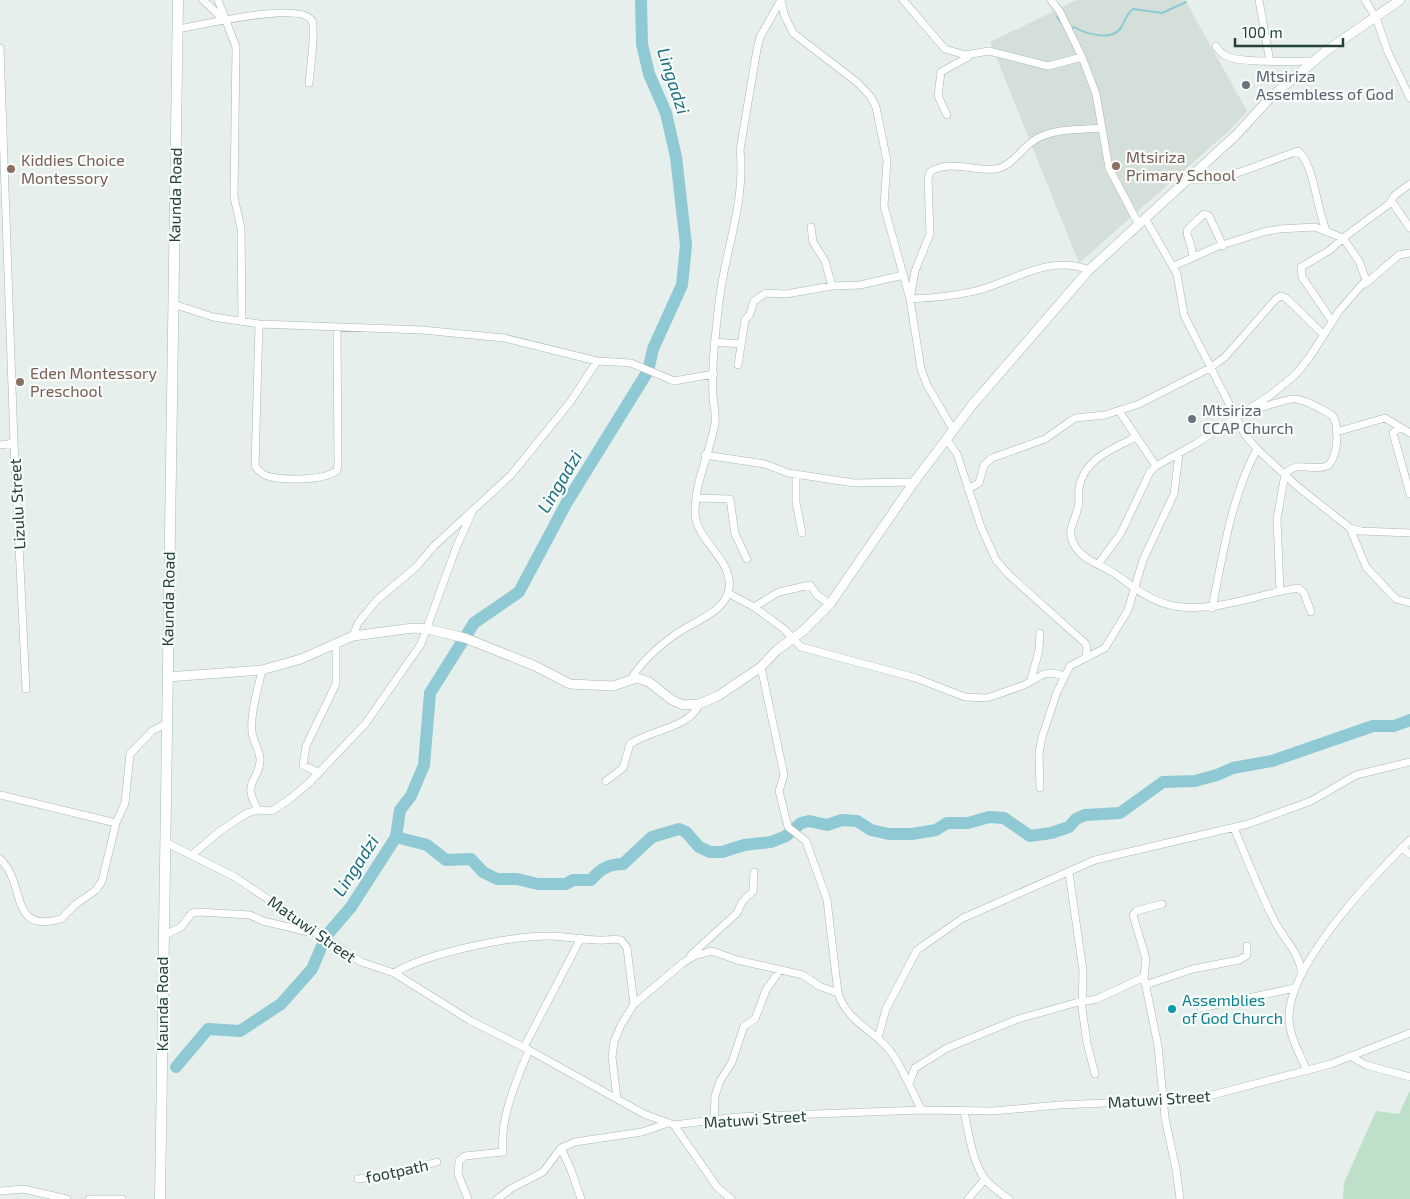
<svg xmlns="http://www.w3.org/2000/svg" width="1410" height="1199" font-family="'Exo 2',sans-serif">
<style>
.built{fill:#d4dfda}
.green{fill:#bfe0c8}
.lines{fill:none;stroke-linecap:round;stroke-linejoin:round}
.stream{stroke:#8ec9d4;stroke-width:2}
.river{stroke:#8ec9d4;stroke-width:12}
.minor-casing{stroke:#a8b8b2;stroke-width:8}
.tertiary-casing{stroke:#a8b8b2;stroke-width:10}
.secondary-casing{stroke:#a4bbb3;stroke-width:11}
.minor{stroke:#fff;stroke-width:7}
.tertiary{stroke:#fff;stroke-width:9}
.secondary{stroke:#fff;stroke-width:10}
.worship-dot{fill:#6b7280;stroke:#f7fbf9;stroke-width:2}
.education-dot{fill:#8d6e63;stroke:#f7fbf9;stroke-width:2}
.culture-dot{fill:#0f9aa8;stroke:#f7fbf9;stroke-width:2}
.labels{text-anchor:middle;stroke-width:4.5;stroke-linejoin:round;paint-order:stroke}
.worship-label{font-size:16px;fill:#5b616d;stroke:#f7fbf9;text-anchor:start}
.education-label{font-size:16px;fill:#785e54;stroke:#f7fbf9;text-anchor:start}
.street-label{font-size:16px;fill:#24423a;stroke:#f7fbf9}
.culture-label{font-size:16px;fill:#0d838f;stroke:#f7fbf9;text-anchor:start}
.water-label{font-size:18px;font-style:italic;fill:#1c6f80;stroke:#f7fbf9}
</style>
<rect width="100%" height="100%" fill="#e6efeb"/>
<path class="built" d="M1077,0H1185L1247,111L1230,130L1079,263L990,42Z"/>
<path class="green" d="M1410,1090V1199H1343L1344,1183L1376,1111L1399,1114Z"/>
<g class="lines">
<path class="stream" d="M1057,17L1066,29
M1070,29L1074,27C1086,34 1110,41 1120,29C1125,22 1126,14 1133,9L1162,13L1186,2"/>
<path class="river" d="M396,837L427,845L446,860L471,859L483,872L497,879H517L538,884H566L573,880H591C600,869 609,864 623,864L652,837L679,829L686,832L699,847L710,852H722L744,845L771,842L786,836L801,823L809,821L827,825L842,820L857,821L871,830L889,834H912L936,830L947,823H968L989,817L1004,818L1030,836L1051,833L1069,827L1076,819L1085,815L1120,813L1163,782L1195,781L1217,775L1233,768L1272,761L1373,726H1394L1410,720
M327,935L351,907L396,837L400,810L411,796L424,765L430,693L474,623L519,592L567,502L648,371L653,349L682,285L686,245L676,157L666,113L649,74L642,44L641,0
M176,1067L208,1029L240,1031L281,1004L312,969L324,941"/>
<g class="minor-casing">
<path id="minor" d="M203,0L224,20
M218,0L236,47L234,197L241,228L242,321
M781,0L784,14L793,33L858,83L870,96L876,107L887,161L884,206L910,299L921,369L927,385L954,431
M903,0L945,49L965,55L989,51L1048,66L1082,57
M1051,0L1060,12L1082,57L1096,94L1109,168L1138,223
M1259,0L1270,62
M1365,0L1376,18L1388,52L1410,98
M178,29C198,26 302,0 312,21C316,30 310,71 309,83
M1216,46C1218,49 1221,53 1224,55C1238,64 1294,61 1313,61
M0,48L14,443L26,689
M947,115L938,96L941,72L968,57
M1187,180H1218L1298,151C1315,165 1316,210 1327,232
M1392,202L1410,228
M1145,218L1177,274L1184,315L1245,435L1257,449L1298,487L1350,528L1366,567L1396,599L1410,603
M811,227L813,242L825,261L832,286
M1193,257C1189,225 1177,239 1204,214L1209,216L1223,246
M1089,270C1051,254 1015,280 979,290C956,296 933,298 910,299L915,271L930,234L928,179L930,172C948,159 976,172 996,169C1013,166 1022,147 1036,139C1054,128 1081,130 1101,128
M1365,284L1399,255L1410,253
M173,304L213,317L259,324L422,330L504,338L597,361L631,363L674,381L714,374
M1332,321L1302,277L1301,267L1330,250L1343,238L1389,204L1395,195L1410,184
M259,324L255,466C259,472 264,476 271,477C286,480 326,481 337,470L338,464L337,328
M714,342L741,344
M738,365L745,320L750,314L754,301L766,293L786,294L832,286L860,285L904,275
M1119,411L1156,466
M1246,412C1256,410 1289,397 1296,399C1309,401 1321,409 1332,415C1340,427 1338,453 1329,465C1315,473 1298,459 1285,474L1277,519L1280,591
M1402,429H1398L1393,433L1410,494
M1336,432L1385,418L1410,433
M1136,437C1112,449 1084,459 1079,488C1078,494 1080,501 1078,507C1075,523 1065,530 1075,546C1083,561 1105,566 1118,576C1137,590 1151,601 1174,606C1216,613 1257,594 1298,588L1304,593L1311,612
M947,440L957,454L981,527L996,560L1009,575L1085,643L1087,647L1086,658
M0,445L14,443
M705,455L765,464L788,473L854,483L914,482
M796,474V502L802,533
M968,489L979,483L984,465L992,458L1045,439L1075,418L1105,415L1139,404L1210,368L1225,357L1276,299L1281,296L1286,298L1323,334
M696,498L730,499L735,534L747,559
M1350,528L1361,531L1410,533
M1099,563L1121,533L1150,472L1156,466L1197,443L1272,394L1296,374L1309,358L1339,311L1366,280L1359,261L1343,238L1315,227L1279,229L1263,232L1216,247L1174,266
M728,593L754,607L784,629L801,647L916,678L965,697L986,698L996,695L1024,685L1044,674L1053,673L1064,676
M754,607L779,592L810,585L817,595L830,604
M1212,608C1223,555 1231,497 1257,449
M353,636L358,623L377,600L416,567L434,546L511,475L571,401L597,361
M761,667L784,775L779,791L788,827L806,841L827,900L838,993C848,1023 872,1028 891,1052C904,1070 911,1091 922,1110
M631,679C642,661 659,646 676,634C693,622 722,613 728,593C738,562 695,542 695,512C695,481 710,453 715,423C716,414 714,406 713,397C712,379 713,359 715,340C717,319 719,297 723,277C731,235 745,193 740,150L757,49L760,37L781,0
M1031,680L1039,650L1040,633
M319,773L303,765L306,746L336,684V643
M606,781L623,768L630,744C652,729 690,728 699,704
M1040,788L1039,753L1042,737L1057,692L1070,666L1105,648L1128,610L1143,560L1174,494L1179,454
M0,795L116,823
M258,810C240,779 261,782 260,758C259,749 253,741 252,732C250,713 258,689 262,670
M1234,828C1247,859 1259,890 1274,920C1284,940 1299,951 1302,974
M165,842L235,877L361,962L394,973L471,1021L529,1050L644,1114L674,1125L737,1117L922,1110L993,1111L1059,1105L1197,1099L1331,1064L1410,1033
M1401,848L1410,854
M193,854L220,831L247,813L258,810L272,811L291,798L310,782L366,723L421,644L456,548L472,512
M0,859C27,884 8,934 61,919L76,904L96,890L102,881L116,823L125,803L130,754L152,731L163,725L166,727
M1069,873L1083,971L1082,1008L1087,1043L1095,1074
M1162,904L1136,911L1133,915L1146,959L1144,977L1158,1046L1165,1118L1176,1169L1180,1199
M163,936L181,927L192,913L198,912L250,915L263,921L313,933
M691,955L737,913L742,902L753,891L754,872
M394,973C427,953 510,936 549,936C566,936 582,940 598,940C606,941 613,938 621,940L627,948L634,1004
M1145,985L1193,969L1239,960L1247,955V946
M1201,1008L1295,988
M878,1038L886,1009L917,950L963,918L1095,860L1248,824L1311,801L1356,775L1410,762
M524,1047L581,938
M1350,1056L1366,1065L1410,1077
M1307,1071C1300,1054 1289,1036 1289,1017C1289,964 1373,876 1410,840
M909,1084L915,1068L947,1048L1018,1019L1075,1003L1097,999L1144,977
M617,1098L612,1057L614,1042L621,1025L634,1004L684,962L694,956L712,951L737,960L803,975L819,986L838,993
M964,1112C969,1133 972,1162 985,1179C991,1187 1001,1193 1009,1199
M714,1120L715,1096L720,1081L732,1062L744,1026L755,1019L766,990L780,970
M674,1125L717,1187L731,1199
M561,1148L571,1170L581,1199
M358,1179L391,1175L437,1162
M0,1191L23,1189L67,1199
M89,1199H122
M468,1199L458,1174L459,1161L465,1156L503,1152C499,1120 517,1079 529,1050
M497,1199L512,1188L543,1172L561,1148L575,1142L642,1132L665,1124
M968,1199L985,1179"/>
</g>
<g class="tertiary-casing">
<path id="tertiary" d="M167,677L262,670L301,659L353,636L413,628L427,629L465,638L535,666L570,684L613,686L637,678L649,682L672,700L683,705L699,704L718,696L761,667L777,650L803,631L830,604L914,482L973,404L1089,270L1236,135L1271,97L1326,51L1400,0"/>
</g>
<g class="secondary-casing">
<path id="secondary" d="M160,1199L178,0"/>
</g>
<use href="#minor" class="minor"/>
<use href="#tertiary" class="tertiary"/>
<use href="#secondary" class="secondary"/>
</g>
<g class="worship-dot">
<circle cx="1246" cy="85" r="5"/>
<circle cx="1192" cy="419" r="5"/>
</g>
<g class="education-dot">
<circle cx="1116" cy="166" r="5"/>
<circle cx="11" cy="169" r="5"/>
<circle cx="20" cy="382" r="5"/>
</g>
<circle class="culture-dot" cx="1172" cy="1009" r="5"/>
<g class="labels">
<g class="worship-label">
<text x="1256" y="82">Mtsiriza<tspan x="1256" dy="18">Assembless of God</tspan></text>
<text x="1202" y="416">Mtsiriza<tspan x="1202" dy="18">CCAP Church</tspan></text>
</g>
<g class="education-label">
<text x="1126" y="163">Mtsiriza<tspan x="1126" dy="18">Primary School</tspan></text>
<text x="21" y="166">Kiddies Choice<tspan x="21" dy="18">Montessory</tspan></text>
<text x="30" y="379">Eden Montessory<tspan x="30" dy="18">Preschool</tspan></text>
</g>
<g class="street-label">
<text transform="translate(175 195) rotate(-89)" y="6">Kaunda Road</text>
<text transform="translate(17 504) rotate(-93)" y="6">Lizulu Street</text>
<text transform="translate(168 599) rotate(-89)" y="6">Kaunda Road</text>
<text transform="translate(312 929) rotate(35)" y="6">Matuwi Street</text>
<text transform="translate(162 1004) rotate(-90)" y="6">Kaunda Road</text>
<text transform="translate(1159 1099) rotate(-4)" y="6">Matuwi Street</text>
<text transform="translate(755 1119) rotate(-4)" y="6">Matuwi Street</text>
<text transform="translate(397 1171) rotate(-12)" y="6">footpath</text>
</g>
<g class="culture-label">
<text x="1182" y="1006">Assemblies<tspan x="1182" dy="18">of God Church</tspan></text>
</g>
<g class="water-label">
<text transform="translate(673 81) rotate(72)" y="6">Lingadzi</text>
<text transform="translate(560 482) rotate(-59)" y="6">Lingadzi</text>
<text transform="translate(356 866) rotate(-57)" y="6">Lingadzi</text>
</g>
</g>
<path d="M1235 38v8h108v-8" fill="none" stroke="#24423a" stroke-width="2.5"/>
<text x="1242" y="38" font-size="15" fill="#24423a" stroke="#f7fbf9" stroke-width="4" paint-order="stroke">100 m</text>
</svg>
